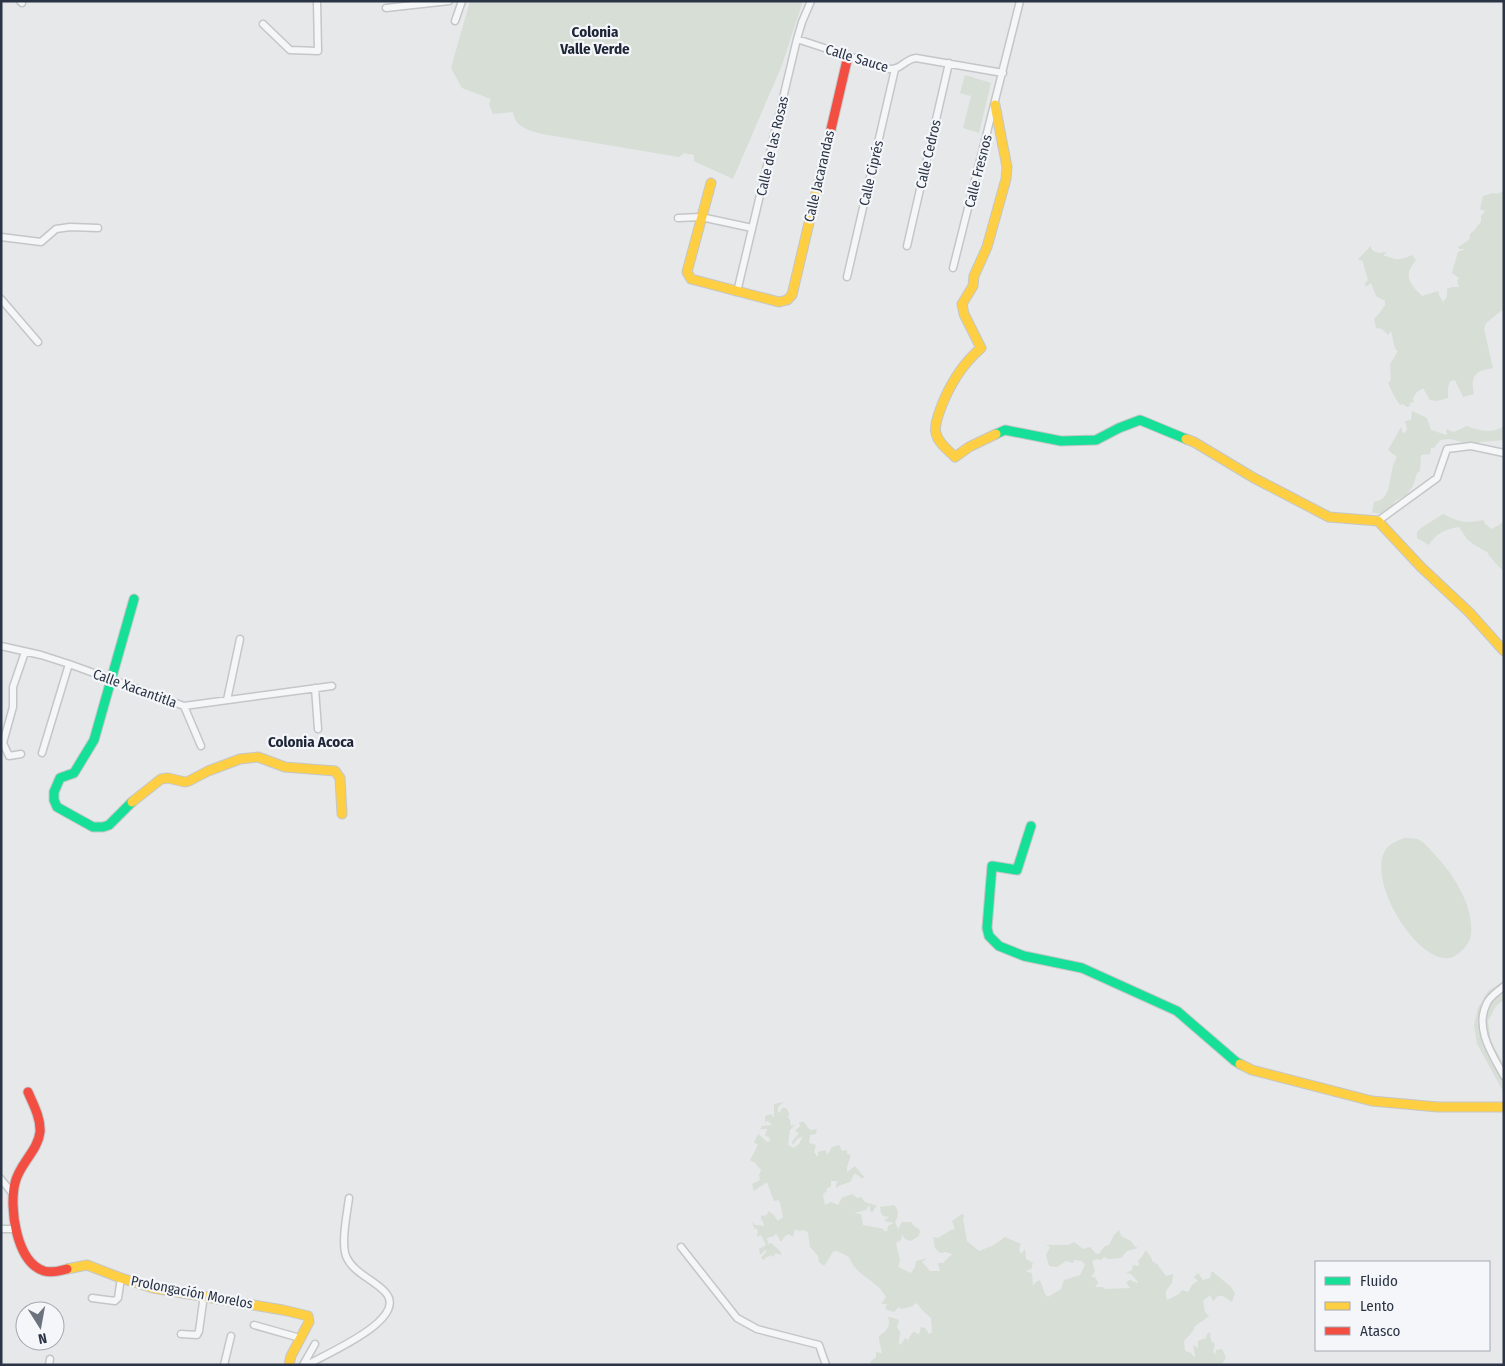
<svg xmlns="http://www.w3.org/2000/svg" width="1505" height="1366" font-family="'Fira Sans Condensed',sans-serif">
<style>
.green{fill:#d6ded6}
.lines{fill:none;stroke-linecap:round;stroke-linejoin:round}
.street-casing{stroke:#c4c6c8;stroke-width:9}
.fast-casing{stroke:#c4c6c8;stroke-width:11}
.slow-casing{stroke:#c4c6c8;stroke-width:11}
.jam-casing{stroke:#c4c6c8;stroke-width:11}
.street{stroke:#f5f6f7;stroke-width:6}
.fast{stroke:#16e098;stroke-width:9}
.slow{stroke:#ffcf43;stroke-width:9}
.jam{stroke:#f24e42;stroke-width:9}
.labels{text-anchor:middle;stroke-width:4.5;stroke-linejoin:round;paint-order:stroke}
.street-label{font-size:14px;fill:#2b3445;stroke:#f4f6f9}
.neighbourhood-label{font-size:15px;font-weight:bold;fill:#1d2536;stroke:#f4f6f9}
</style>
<rect width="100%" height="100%" fill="#e6e8ea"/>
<path class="green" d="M470,1H803L782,65L733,179L694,161V155L684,153L679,157L542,134C528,130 516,128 513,112L493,114L489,104L491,99L462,88L451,68Z
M965,75L991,83L979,133L963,128L971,96L960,93Z
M1504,190V311H1501L1486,323L1484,329L1493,368C1475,371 1470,375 1474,394L1463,397L1455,380L1450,381L1448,387V398L1437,401L1430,400L1423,388L1417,392L1413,398L1414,402L1410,403V406L1407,407L1403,404L1400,405L1394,396L1388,383L1391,380L1390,364L1398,351L1395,349L1391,331L1388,335L1382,329L1376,328L1374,319L1378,315L1385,305V301L1376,296L1371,283L1366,287L1365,283L1368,280C1366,273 1364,268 1363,261L1358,260C1362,254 1367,251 1370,246L1373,251L1379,253L1387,252L1383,256C1388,256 1391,258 1395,259C1401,260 1407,257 1412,255L1416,260C1403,276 1409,283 1422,296L1438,291L1439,295L1443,302L1447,297V289L1452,287H1459L1457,281L1459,278L1452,273L1458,252L1465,249H1459L1458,247L1469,240L1470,234C1475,230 1477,226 1481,222V216L1485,211L1480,209L1483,196L1493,193L1498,194Z
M1412,411L1427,418L1431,430L1447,435L1446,429L1454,432L1467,426C1479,431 1493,434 1504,426V440L1480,442L1474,445L1450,439L1440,440L1434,448H1431L1430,454L1421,455L1420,471L1417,473L1413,486L1406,495L1395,501L1388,514L1372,513L1374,502C1395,499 1387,471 1397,457L1388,450L1401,427L1403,434L1407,430L1405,421L1411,420Z
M1443,514C1458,522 1466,524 1483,520L1486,525H1487L1491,529L1499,525L1504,521V572L1491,558L1487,552L1473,544L1467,539L1459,527C1446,529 1436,533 1429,545L1417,538V532L1421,528Z
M1405,838C1409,838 1413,838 1417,839C1424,842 1429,848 1434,854C1453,873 1474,906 1471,934C1470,942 1465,948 1459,953C1429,982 1363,883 1386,849C1391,843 1398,840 1405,838Z
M1504,981V1000L1496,1006L1488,1021L1491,1042L1504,1065V1093L1477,1044L1474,1025L1478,1008L1488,991Z
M784,1102L778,1107V1113L780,1112L783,1107L787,1109L789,1114L788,1117L790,1120L791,1126L795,1125L790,1130L788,1145L794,1148L799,1144L803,1136L797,1139L793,1145L792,1142L799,1133L795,1131L800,1126L799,1122H804L808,1128L811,1130L817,1129L816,1134L810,1135L809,1143L816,1145L814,1152L818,1157V1152L826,1150L827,1155L832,1147L839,1145L842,1151L847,1150V1154L851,1155L847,1167V1172L855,1166L865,1178H861L855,1173L850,1182L841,1185L836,1188V1184L838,1181H831V1186L826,1189L827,1191L823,1194L825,1205L831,1202L838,1205L842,1198L852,1194L857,1198L861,1197L865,1202L877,1206L874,1209L873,1212H871L869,1205L866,1210L854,1213L861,1214L863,1225L884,1229L883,1231H887L888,1226L894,1223L884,1221L889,1217L883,1216L881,1213L880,1207L894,1205C899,1210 899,1216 895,1222L898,1229L902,1222H911L914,1226L920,1230L919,1236L911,1241L905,1239L902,1234L901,1240L896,1243L900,1261L898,1267L911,1273L915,1267L916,1261L928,1258L922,1262L930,1271H940L938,1263H943L952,1254L946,1252L940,1253L935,1248L933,1237L938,1238L951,1230L955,1229L952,1221L962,1214L964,1216L963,1219L967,1241L979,1251L994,1245L1005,1237L1021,1244L1019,1249L1021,1254L1025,1249L1026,1259L1033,1263L1031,1269L1025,1271L1032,1273L1033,1286L1036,1282L1040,1280L1045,1294L1048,1297L1061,1289L1064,1280L1080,1275L1085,1265L1082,1261L1074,1260L1073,1263L1066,1261L1057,1267L1049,1266L1046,1255L1050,1247L1046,1245H1069L1074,1242L1083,1249L1090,1247L1096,1254L1101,1253L1100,1252L1105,1246L1109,1245L1114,1235L1119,1230L1121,1236L1131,1241L1134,1246L1138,1248L1127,1251L1121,1258L1108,1259L1104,1257L1101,1260L1097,1259L1092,1261L1095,1271L1091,1277L1096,1278L1098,1283L1095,1287H1103L1105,1289L1130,1288L1126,1282L1130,1280L1137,1283L1138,1282L1131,1274L1126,1273L1132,1270L1133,1265L1139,1266L1138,1260L1141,1258L1146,1250L1152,1259V1261L1157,1264L1166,1276L1173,1274L1172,1283C1167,1289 1164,1292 1167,1300L1179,1294L1182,1290L1188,1292L1192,1285L1198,1281L1194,1277L1198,1273L1203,1280L1210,1278L1212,1271L1231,1287L1235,1293L1232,1302L1223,1296H1218L1213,1301L1210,1295L1203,1301L1205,1312L1209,1316L1194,1327L1193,1331L1184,1341L1185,1351L1191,1353L1194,1357L1195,1355L1193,1345L1198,1348V1341L1206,1338L1207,1334L1210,1332L1211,1341L1215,1344L1213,1352L1215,1355L1216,1350L1222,1349L1226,1358L1221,1365L871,1364L870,1362L876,1357V1352L882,1353L879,1340V1336C887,1331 891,1326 888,1317H890L899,1320L897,1327L900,1332L899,1345L902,1343L905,1338L908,1340L912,1333L915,1332L919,1335L921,1327L925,1328L929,1334L932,1332L931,1318L922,1310L917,1303L910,1307L901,1309L899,1307L894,1312L885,1309L887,1304H881L886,1297C877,1279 857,1278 849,1257L837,1251L833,1252L824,1266L819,1262L818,1256L810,1247L808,1232L803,1230L799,1231L795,1229L793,1237L789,1234L784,1237L782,1241H780L779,1238L776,1233L774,1236L767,1238L768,1244L771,1243L780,1251L782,1255L775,1253L774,1257L771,1255L765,1258L764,1260L761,1258L767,1251L765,1250L760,1255L759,1249L766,1245L761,1235L757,1237L758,1230L754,1228L752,1222L755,1225L764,1226L763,1221L761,1220V1216L767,1215L768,1211L773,1214L778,1221L783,1217L780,1202L778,1200L774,1201L767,1182L754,1191L752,1184L760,1180L759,1175L761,1170L755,1163L750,1160L758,1145L754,1142L758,1134L767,1142L770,1141L769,1137L765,1136L767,1129H760L762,1126L772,1125L768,1121L765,1122V1116L771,1114L774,1118V1104Z"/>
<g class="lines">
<g class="street-casing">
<path id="street" d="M20,1L22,3
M386,8L449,1
M455,21L462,1
M263,24L290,50L318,51L317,1
M797,39L888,69C902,70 903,60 916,58L1003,73
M678,218L701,217L752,228
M1,237L41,242L56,229L70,227L98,228
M907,246L949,63
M953,268L1020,1
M847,277L895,69
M737,292L797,39L802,22L811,1
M1,299L38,342
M1378,521L1437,478L1447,449L1471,446L1504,453
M1,646L41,655L69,664L184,706L332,686
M315,688L318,729
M227,700L240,639
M184,706L201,746
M42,753L69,664
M21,754L9,756L3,743L13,707V687L25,652
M1504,986C1499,991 1490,996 1487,1003C1474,1028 1492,1054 1504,1076
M1,1179L12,1193
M1,1229H15
M681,1247L737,1318L757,1329L819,1345L826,1365
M92,1298L115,1301L118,1298L121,1278
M254,1325L300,1338
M181,1334L197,1335L199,1331L204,1295
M49,1365L50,1359
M224,1365L231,1336
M303,1365L315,1344
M307,1365C323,1355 411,1319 385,1292C373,1279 353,1273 346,1256C341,1242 347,1214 349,1198"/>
</g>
<g class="fast-casing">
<path id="fast" d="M996,434L1005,430L1061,441L1096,440L1119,428L1140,420L1186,439
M132,802L109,825L103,827H93L57,807L54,800V792L60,778L74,773L94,740L134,599
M1031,826L1017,870L992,866L987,928L989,936L999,946L1024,956L1082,968L1177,1011L1235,1061L1240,1064"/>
</g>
<g class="slow-casing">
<path id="slow" d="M995,105L1007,167L1006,179L987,247L974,276L973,286L962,304L964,314L981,348C960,366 948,387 939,413C937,420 934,426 936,433C938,443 948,450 955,457L969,447L996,434
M711,183L687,272L691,279L779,302L787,300L792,295L822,168
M1186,439L1194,442L1254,478L1329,517L1378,521L1421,567L1469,612L1504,651
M132,802L161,779L168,778L185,782L189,781L208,771L240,759L258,757L285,767L335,771L340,778L342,814
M1240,1064L1252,1070L1372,1101L1438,1107H1504
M67,1269L87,1265L121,1278L153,1288L283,1310L308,1316L309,1322L291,1356L289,1365"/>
</g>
<g class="jam-casing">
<path id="jam" d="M822,168L848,56
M28,1092C33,1104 41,1118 40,1132C38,1151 19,1164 15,1183C9,1207 16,1262 44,1271C52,1273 60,1271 67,1269"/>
</g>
<use href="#street" class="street"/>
<use href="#fast" class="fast"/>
<use href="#slow" class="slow"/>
<use href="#jam" class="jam"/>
</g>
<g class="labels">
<g class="street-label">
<text transform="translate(857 58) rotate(17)" y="5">Calle Sauce</text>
<text transform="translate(772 146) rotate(-77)" y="5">Calle de las Rosas</text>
<text transform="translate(928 154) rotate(-77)" y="5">Calle Cedros</text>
<text transform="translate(978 171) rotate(-76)" y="5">Calle Fresnos</text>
<text transform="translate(871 173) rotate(-77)" y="5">Calle Ciprés</text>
<text transform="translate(819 176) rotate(-77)" y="5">Calle Jacarandas</text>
<text transform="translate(135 688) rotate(20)" y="5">Calle Xacantitla</text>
<text transform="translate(192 1292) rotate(11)" y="5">Prolongación Morelos</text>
</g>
<g class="neighbourhood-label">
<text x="595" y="37">Colonia<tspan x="595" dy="17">Valle Verde</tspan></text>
<text x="311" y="747">Colonia Acoca</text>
</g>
</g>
<rect width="1505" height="1366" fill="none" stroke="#2b3445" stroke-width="5"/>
<rect x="1315" y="1261" width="175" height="90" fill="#f4f6f9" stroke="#a4a8b1"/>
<rect x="1325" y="1277" width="25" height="8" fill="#16e098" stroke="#a4a8b1"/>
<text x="1360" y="1286" font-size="15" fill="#2b3445">Fluido</text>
<rect x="1325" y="1302" width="25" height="8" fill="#ffcf43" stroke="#a4a8b1"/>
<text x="1360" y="1311" font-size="15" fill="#2b3445">Lento</text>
<rect x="1325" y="1327" width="25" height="8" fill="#f24e42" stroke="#a4a8b1"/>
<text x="1360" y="1336" font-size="15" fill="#2b3445">Atasco</text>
<g transform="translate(40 1326) rotate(169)"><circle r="24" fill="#f4f6f9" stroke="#a4a8b1"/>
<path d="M0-4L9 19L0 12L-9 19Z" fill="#6c737f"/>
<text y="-8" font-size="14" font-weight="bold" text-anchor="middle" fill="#2b3445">N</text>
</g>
</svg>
